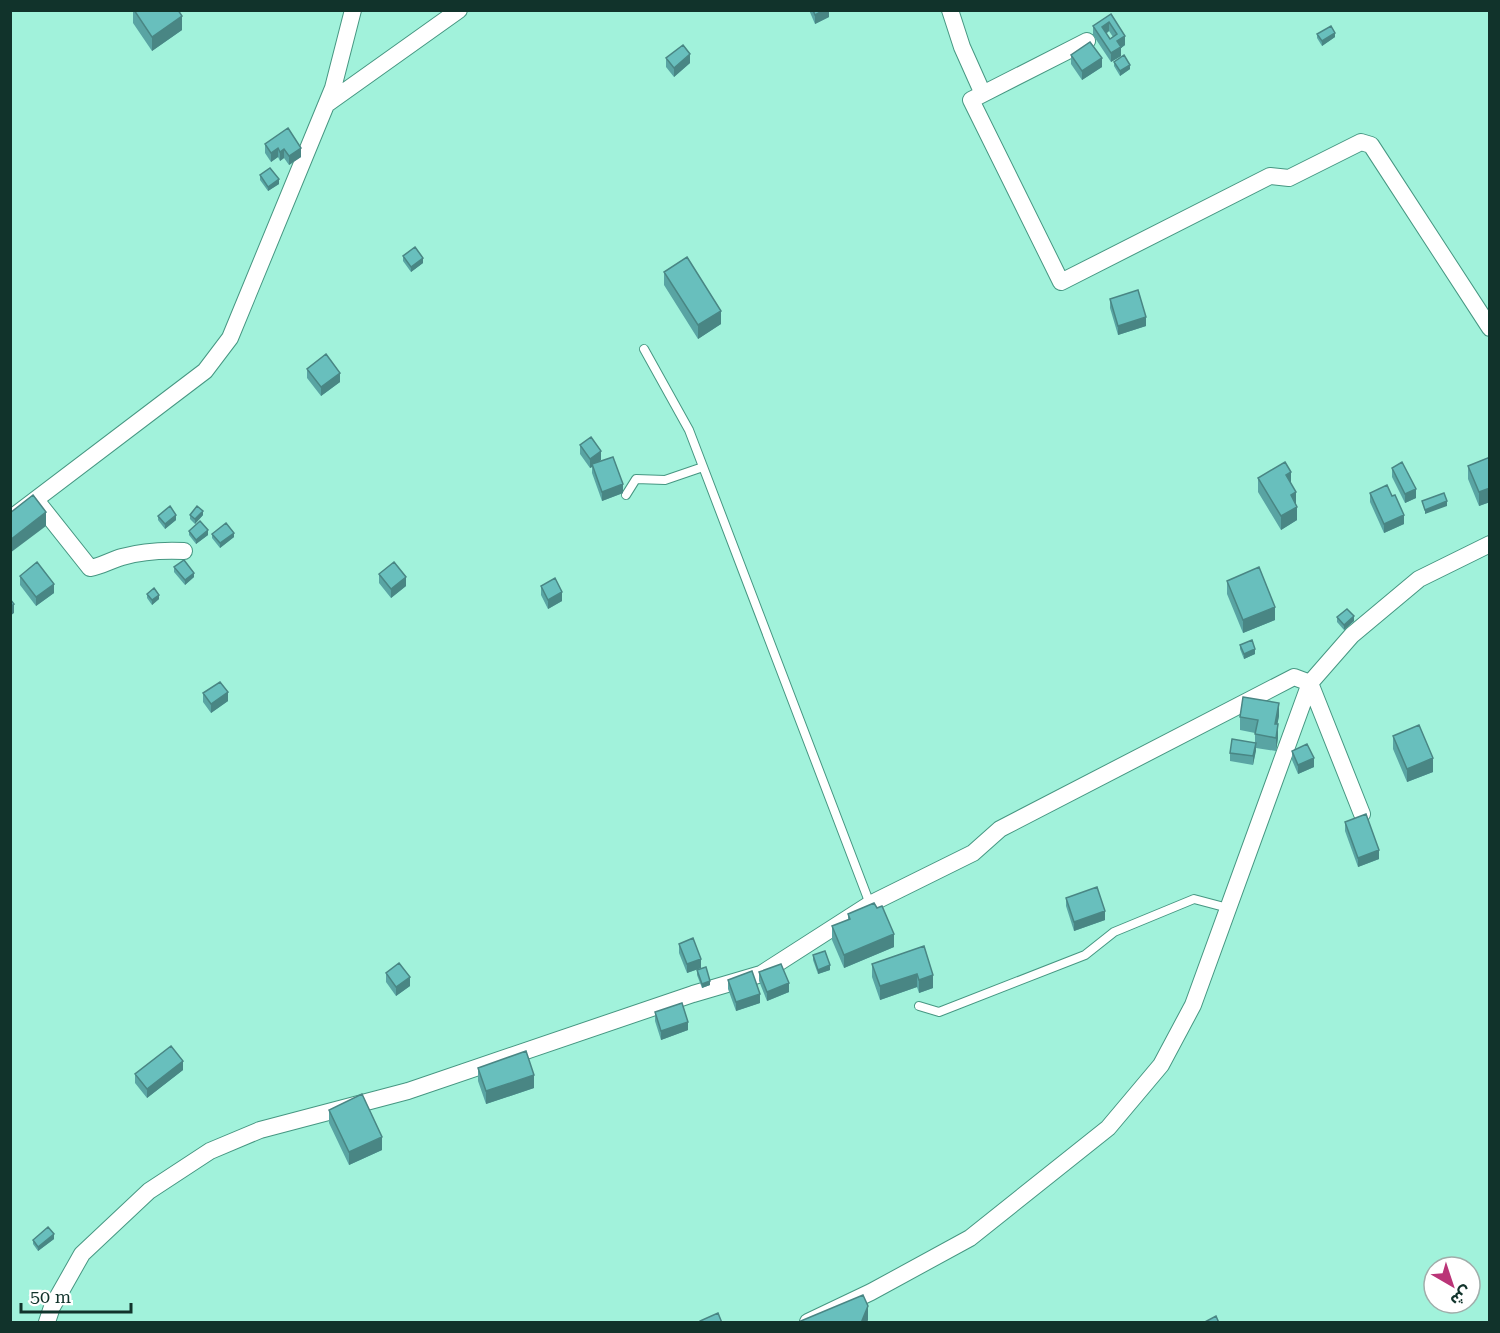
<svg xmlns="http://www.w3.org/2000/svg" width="1500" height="1333" font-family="'Roboto Serif','Noto Sans Arabic',serif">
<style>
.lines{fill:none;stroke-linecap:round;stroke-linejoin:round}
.lane-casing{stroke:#469782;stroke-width:10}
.street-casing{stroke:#469782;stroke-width:18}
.lane{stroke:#fff;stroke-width:8}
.street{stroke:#fff;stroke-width:16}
.wall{fill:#59a4a3;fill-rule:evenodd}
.shaded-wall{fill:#498684}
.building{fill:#68bfbd;stroke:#498684;stroke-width:1.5;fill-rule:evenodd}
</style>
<rect width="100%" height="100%" fill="#a1f2db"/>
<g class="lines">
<g class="lane-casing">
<path id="lane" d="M644,349L689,430L870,904
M626,495L636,479L665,480L703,467
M919,1006L939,1012L1085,955L1114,932L1194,899L1228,908"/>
</g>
<g class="street-casing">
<path id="street" d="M950,10L962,47L983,94
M1087,41L971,100L1061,282L1270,176L1289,178L1361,142L1371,145L1490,328
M327,104L459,10
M36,500L90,568C102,566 111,560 122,557C143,551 162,550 184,551
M10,519L205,371L230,338L333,88L353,10
M47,1322L52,1307L82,1254L149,1191L210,1151L260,1130L408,1091L693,994L761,974L870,904L973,853L1000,829L1294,677L1310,683L1362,814
M808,1322L871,1292L970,1238L1108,1128L1161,1065L1193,1005L1310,683L1352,635L1419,579L1490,544"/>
</g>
<use href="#lane" class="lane"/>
<use href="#street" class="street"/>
</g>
<path class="wall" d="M133,10H178L182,30L152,51L133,23Z
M809,10H829V17L815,24Z
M1111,14L1125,45L1121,48V56L1111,62L1093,35V26ZM1109,31L1113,37L1110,39L1106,34Z
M1317,34L1335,37L1322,46L1317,38Z
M1071,55L1102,67L1082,80L1071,64Z
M666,58L690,63L674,77L666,67Z
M1114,62L1130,69L1120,76L1114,66Z
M288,128L301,157L289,165L284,158L280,161L278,157L271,162L265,153V144Z
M260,175L279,184L268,191L260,180Z
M403,256L423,263L411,272L403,261Z
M664,272L721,324L698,339L664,285Z
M1110,299L1146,326L1118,335L1110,308Z
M307,369L340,382L321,396L307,378Z
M580,445L601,460L598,462L623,493L602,501L592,473V467L590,468L580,454Z
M1490,457V502L1479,506L1468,479V466Z
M1392,468L1416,498L1405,503L1392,477Z
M1258,478L1291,484L1296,505L1297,520L1281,530L1258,492Z
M1370,493L1404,524L1384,533L1370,502Z
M190,515H203L195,524L190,519Z
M158,516L176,520L165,529L158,520Z
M189,531L208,535L196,544L189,535Z
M212,534L234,537L220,548L212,538Z
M174,567L194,577L185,585L174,572Z
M379,574L406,586L391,598L379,583Z
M20,576L54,593L36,606L20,585Z
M1227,581L1275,620L1243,633L1227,594Z
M541,586L562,601L548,609L541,595Z
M147,594L159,599L152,605L147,598Z
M1337,617L1354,621L1344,630L1337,622Z
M1240,645L1255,654L1244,659L1240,649Z
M203,693L228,701L211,713L203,702Z
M1279,716L1277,724L1278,738L1276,751L1256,748L1253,765L1230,761V753L1255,742V733L1240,730V717Z
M1393,736L1433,772L1407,782L1393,749Z
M1292,751L1314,767L1298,774L1292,760Z
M1345,822L1379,859L1358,867L1345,831Z
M1066,898L1105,920L1074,931L1066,906Z
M848,914L894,947L844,968L832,940V926L848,920Z
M679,944L701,968L687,973L679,953Z
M924,946L933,988L919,993L917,987L880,1000L872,977V964Z
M813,955L830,970L818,974L813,960Z
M697,970L710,985L702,988L697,975Z
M759,972L789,992L767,1001L759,981Z
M386,973L410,986L396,996L386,982Z
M728,980L760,1003L736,1011L728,989Z
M655,1012L688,1030L661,1040L655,1021Z
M478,1068L534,1088L486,1104L478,1081Z
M183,1070L147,1098L135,1083V1074Z
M329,1110L382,1150L349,1165L329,1123Z
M54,1239L38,1251L33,1244V1240Z"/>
<path class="shaded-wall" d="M824,10H829V17L815,24V15Z
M182,16V30L152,51V37Z
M1109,22V31L1102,36V27Z
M1335,33V37L1322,46V41Z
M1125,36V45L1121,48V56L1111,62V53L1117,41Z
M690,54V63L674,77V68Z
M1102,58V67L1082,80V71Z
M1130,65V69L1120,76V71Z
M278,148V157L271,162V153Z
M301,148V157L289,165V156Z
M284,149V158L280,161V152Z
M279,179V184L268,191V187Z
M423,258V263L411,272V267Z
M721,311V324L698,339V325Z
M1146,317V326L1118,335V326Z
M340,373V382L321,396V387Z
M601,451V460L593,466L592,464V467L590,468V459Z
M1291,472V486L1286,475Z
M623,484V493L602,501V492Z
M1490,488V502L1479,506V492Z
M1416,489V498L1405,503V494Z
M1296,492V505L1291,495Z
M1447,501V506L1425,514V510Z
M1297,507V520L1281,530V516Z
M203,511V515L195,524V519Z
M46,512V526L10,553V540Z
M176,515V520L165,529V524Z
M1404,515V524L1384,533V524Z
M208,530V535L196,544V540Z
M234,533V537L220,548V543Z
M194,573V577L185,585V580Z
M406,577V586L391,598V589Z
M54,584V593L36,606V597Z
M562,592V601L548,609V600Z
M159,595V599L152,605V600Z
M14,604V613L10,616V607Z
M1275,607V620L1243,633V620Z
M1354,616V621L1344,630V625Z
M1255,649V654L1244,659V654Z
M228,692V701L211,713V704Z
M1279,703V716L1275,737V724Z
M1278,724V738L1276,751V738Z
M1256,743V751L1253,765V756Z
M1314,758V767L1298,774V765Z
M1433,758V772L1407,782V769Z
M1379,850V859L1358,867V858Z
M1105,911V920L1074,931V922Z
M894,934V947L844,968V955Z
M701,959V968L687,973V964Z
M830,965V970L818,974V970Z
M917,974V987L880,1000V986Z
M933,975V988L919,993V980Z
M410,977V986L396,996V987Z
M710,981V985L702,988V984Z
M789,983V992L767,1001V992Z
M760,994V1003L736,1011V1002Z
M688,1022V1030L661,1040V1031Z
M183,1061V1070L147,1098V1089Z
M534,1075V1088L486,1104V1091Z
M382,1137V1150L349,1165V1152Z
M54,1234V1239L38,1251V1247Z
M868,1306V1320L867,1323H861Z"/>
<path class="building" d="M134,10H178L182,16L152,37Z
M813,10H824L815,15Z
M1111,14L1125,36L1117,41L1121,47L1111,53L1093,26ZM1109,22L1117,34L1110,39L1102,27Z
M1331,26L1335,33L1322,41L1317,34Z
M1090,42L1102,58L1082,71L1071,55Z
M683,45L690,54L674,68L666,58Z
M1124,55L1130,65L1120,71L1114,62Z
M288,128L301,148L289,156L284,149L280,152L278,148L271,153L265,144Z
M270,168L279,179L268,187L260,175Z
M415,247L423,258L411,267L403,256Z
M687,257L721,311L698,325L664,272Z
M1138,290L1146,317L1118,326L1110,299Z
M326,354L340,373L321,387L307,369Z
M591,437L601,451L590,459L580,445Z
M613,457L623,484L602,492L592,464Z
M1490,457V488L1479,492L1468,466Z
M1285,462L1291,472L1286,475L1296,492L1291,495L1297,507L1281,516L1258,478Z
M1402,462L1416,489L1405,494L1392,468Z
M1387,485L1392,496L1395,495L1404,515L1384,524L1370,493Z
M1444,493L1447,501L1425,510L1422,501Z
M33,495L46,512L10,540V513Z
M170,506L176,515L165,524L158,516Z
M197,506L203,511L195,519L190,515Z
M200,521L208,530L196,540L189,531Z
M226,523L234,533L220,543L212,534Z
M184,560L194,573L185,580L174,567Z
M37,562L54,584L36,597L20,576Z
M394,562L406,577L391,589L379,574Z
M1259,567L1275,607L1243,620L1227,581Z
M555,578L562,592L548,600L541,586Z
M154,588L159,595L152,600L147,594Z
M10,599L14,604L10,607Z
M1347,609L1354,616L1344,625L1337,617Z
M1252,640L1255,649L1244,654L1240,645Z
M220,682L228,692L211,704L203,693Z
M1243,697L1279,703L1275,724H1278L1276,738L1255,734L1258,720L1240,717Z
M1419,725L1433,758L1407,769L1393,736Z
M1232,739L1256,743L1253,756L1230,753Z
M1307,744L1314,758L1298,765L1292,751Z
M1366,814L1379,850L1358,858L1345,822Z
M1097,887L1105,911L1074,922L1066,898Z
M874,903L877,908L882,906L894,934L844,955L832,926L850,919L848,914Z
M693,938L701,959L687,964L679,944Z
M924,946L933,975L919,980L917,974L880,986L872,964Z
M825,951L830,965L818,970L813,955Z
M399,963L410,977L396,987L386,973Z
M781,964L789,983L767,992L759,972Z
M706,967L710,981L702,984L697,970Z
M752,971L760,994L736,1002L728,980Z
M682,1003L688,1022L661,1031L655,1012Z
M171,1046L183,1061L147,1089L135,1074Z
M526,1051L534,1075L486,1091L478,1068Z
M362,1094L382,1137L349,1152L329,1110Z
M48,1227L54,1234L38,1247L33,1240Z
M863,1295L868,1306L861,1323H796Z
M718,1313L722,1323H700V1321Z
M1216,1316L1219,1323H1203Z"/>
<rect width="1500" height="1333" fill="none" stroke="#11332b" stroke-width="24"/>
<g transform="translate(1452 1285) rotate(141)"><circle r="28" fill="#ffffff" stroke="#a0adaa" stroke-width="1.5"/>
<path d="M0-4.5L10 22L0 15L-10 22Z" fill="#ba3477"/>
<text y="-9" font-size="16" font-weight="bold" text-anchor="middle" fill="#11332b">ش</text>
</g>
<path d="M21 1303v9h110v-9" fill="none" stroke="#11332b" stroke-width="3"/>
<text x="30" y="1303" font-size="18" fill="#11332b" stroke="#ffffff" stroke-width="4.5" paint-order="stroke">50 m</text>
</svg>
